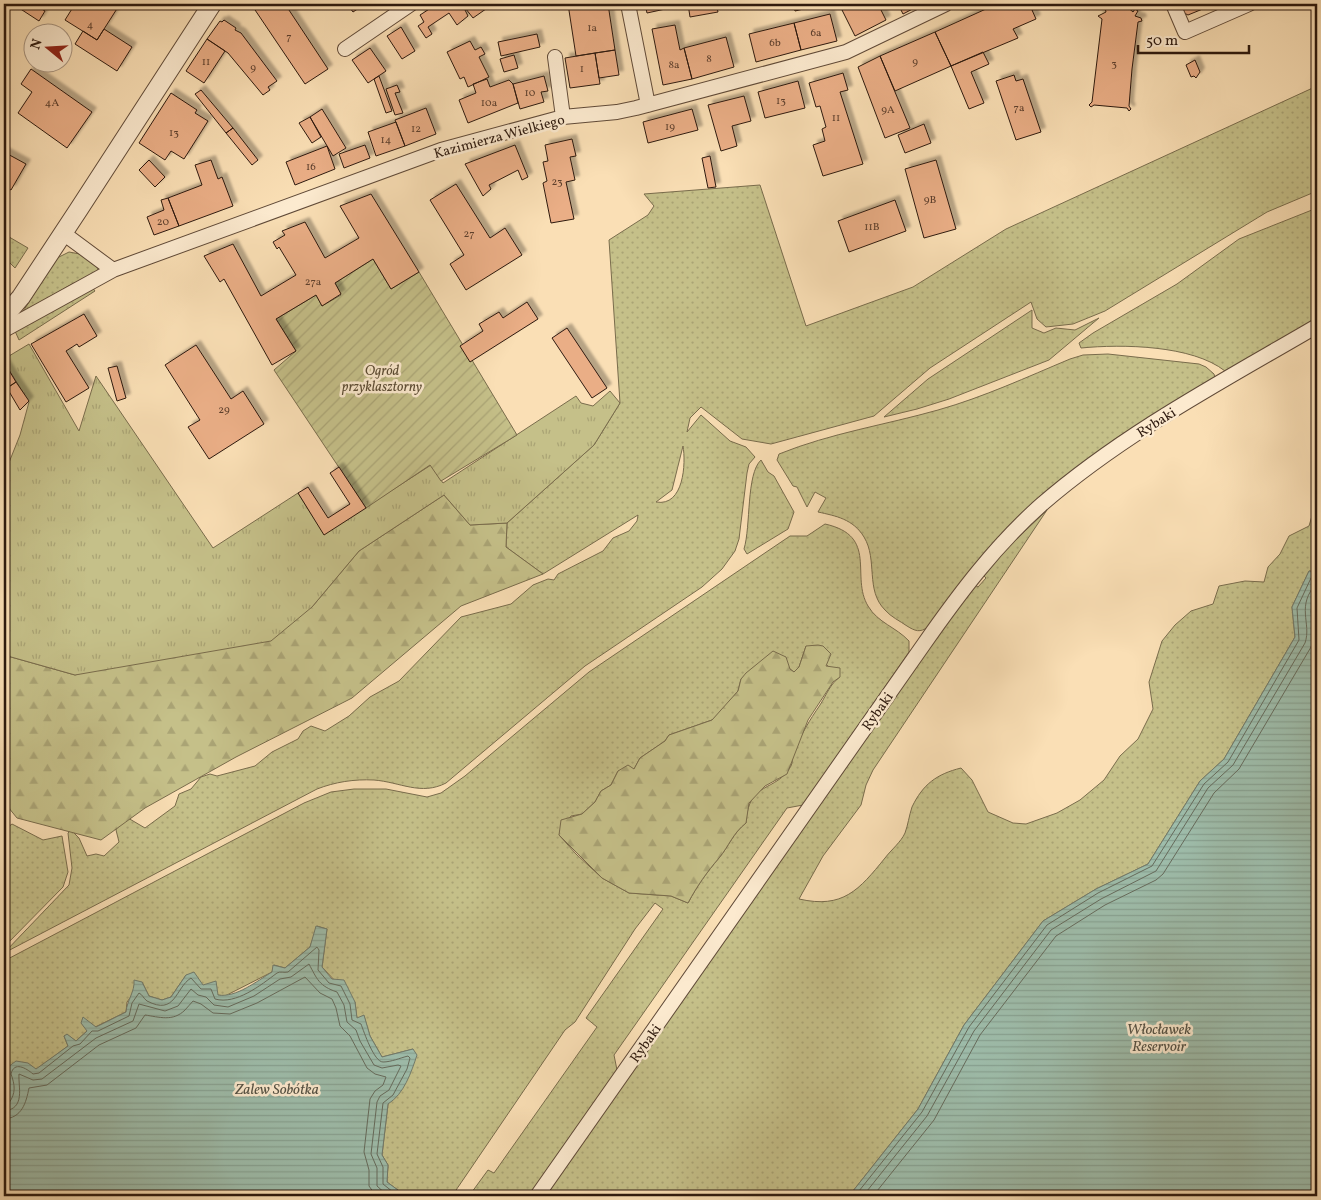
<svg xmlns="http://www.w3.org/2000/svg" width="1321" height="1200" font-family="Vollkorn,serif">
<style>
.grass{fill:url(#grass-dots);stroke:#796c4c;fill-rule:evenodd}
.forest{fill:url(#forest-firs);stroke:#796c4c}
.park{fill:url(#park-tufts);stroke:#796c4c}
.garden{fill:url(#garden-furrows);stroke:#796c4c}
.water{fill:url(#water-rules);stroke:#717b6c}
.lines{fill:none;stroke-linecap:round;stroke-linejoin:round}
.shore{stroke:#666b5c;stroke-width:1}
.building{fill:#eaae86;stroke:#2d190e;filter:url(#shadow)}
.minor-casing{stroke:#604a38;stroke-width:16}
.tertiary-casing{stroke:#604a38;stroke-width:20}
.minor{stroke:#fceacf;stroke-width:14}
.tertiary{stroke:#fceacf;stroke-width:18}
.labels{text-anchor:middle;stroke-width:5;stroke-linejoin:round;paint-order:stroke}
.number-label{font-size:11px;fill:#5c3e2c}
.street-label{font-size:14px;fill:#2d190e;stroke:#fceacf}
.park-label{font-size:14px;font-style:italic;fill:#5b4b33;stroke:#fceacf}
.water-label{font-size:15px;font-style:italic;fill:#555245;stroke:#fceacf}
</style>
<defs>
<pattern id="grass-dots" width="8" height="8" patternUnits="userSpaceOnUse" patternTransform="scale(1.25)"><rect width="8" height="8" fill="#c5c089"/><path d="M2 2h.1M6 6h.1" fill="none" stroke="#aaa475" stroke-width="1.8" stroke-linecap="round"/></pattern>
<pattern id="forest-firs" width="22" height="20" patternUnits="userSpaceOnUse" patternTransform="scale(1.25)"><rect width="22" height="20" fill="#c5c089"/><path d="M5 1l3.5 6h-7zM16 11l3.5 6h-7z" fill="#aaa475"/></pattern>
<pattern id="park-tufts" width="24" height="20" patternUnits="userSpaceOnUse" patternTransform="scale(1.25)"><rect width="24" height="20" fill="#c5c089"/><path d="M3 7l-1-3M5 7V3M7 7l1-3M15 17l-1-3M17 17v-4M19 17l1-3" fill="none" stroke="#aaa475"/></pattern>
<pattern id="garden-furrows" width="10" height="10" patternUnits="userSpaceOnUse" patternTransform="scale(1.25)"><rect width="10" height="10" fill="#c5c089"/><path d="M-1 1l2-2M0 10L10 0M9 11l2-2" fill="none" stroke="#aaa475"/></pattern>
<pattern id="water-rules" width="6" height="5" patternUnits="userSpaceOnUse" patternTransform="scale(1.25)"><rect width="6" height="5" fill="#9ebdab"/><path d="M0 2.5h6" fill="none" stroke="#88a292"/></pattern>
<filter id="shadow"><feDropShadow dx="4.5" dy="-4.5" stdDeviation="1" flood-color="#0004"/></filter>
</defs>
<rect width="100%" height="100%" fill="#fadfb5"/>
<filter id="stains"><feTurbulence type="fractalNoise" baseFrequency=".004" numOctaves="4"/><feColorMatrix values="0 0 0 0 .2 0 0 0 0 .09 0 0 0 0 .02 0 0 0 .5 -.17"/></filter>
<radialGradient id="worn" r=".72"><stop offset=".6" stop-color="#630" stop-opacity="0"/><stop offset="1" stop-color="#630" stop-opacity=".3"/></radialGradient>
<path class="grass" d="M1317,86V191L1267,212L1105,311L1073,324L1046,327L1037,319L1031,302L930,368L874,416L771,444L742,439L701,407L690,418L687,432L701,415L730,441L746,447L755,457L749,464L747,473L739,539L735,551L722,569L702,587L585,666L446,783C421,796 400,782 374,780C354,779 335,782 317,789L4,953L69,885L72,868L68,833L71,830L79,838L87,856L96,854L104,856L119,842L116,830L120,821L128,818L145,828L175,806L179,794L191,789L201,777L210,774L217,776L255,766L272,752L298,739L303,731L311,726L325,731L349,716L370,697L399,681L461,617L511,604L533,585L548,579L554,580L558,574L603,551L613,538L629,531L637,521L638,515L543,574L506,547L507,523L594,445L620,403L609,240L648,215L654,206L644,194L760,185L806,326L913,287L1006,229ZM683,446C686,463 684,507 656,502L672,490Z
M1317,208V318L1229,371H1225C1192,345 1122,344 1081,348L1079,343L1093,333L1177,284L1239,239Z
M4,234L28,248L15,268L4,257Z
M69,252L80,254L98,268L97,274L72,284L22,313L57,258Z
M91,286L95,291L19,340L15,331Z
M1032,310V328L1044,333L1056,328L1075,330L1099,318L1049,360L949,399L917,409L884,417L928,379Z
M1108,354L1199,364L1206,367L1214,374L1215,378L1115,439L1043,494L928,627C920,633 915,631 907,626C900,621 891,617 885,610C865,590 878,560 864,537C853,519 836,516 818,512L826,498L815,492L807,507L797,487L793,486L777,460L779,454C831,433 885,425 938,410C984,397 1027,377 1070,359L1083,355Z
M761,460L768,472L774,476L794,512L788,529L747,554L744,549C751,526 746,474 761,460Z
M1314,509L1317,510V572L1309,571L1292,607L1295,637L1224,759L1200,781L1148,864L1096,889L1043,921L964,1025L918,1109L849,1196H544L941,631L975,585L978,587L986,578L983,575L1004,551L1047,510L873,770L866,785L861,805L823,856L799,899C843,909 859,890 885,858C891,850 901,842 905,833C908,825 909,816 912,807C923,784 937,774 961,768L972,780L988,812L1013,823L1026,824L1057,813L1080,800L1104,780L1120,756L1138,739L1153,709L1149,682L1162,641L1175,625L1191,611L1213,604L1219,586L1245,581L1264,582L1268,567L1280,554L1289,536L1309,526Z
M825,524C879,536 850,576 868,606C878,623 896,627 909,641V652L803,805L787,808L614,1055L617,1070L529,1196H469L488,1170L494,1173L597,1027L586,1018L663,909L655,903L635,929L575,1022L565,1030L452,1196H406L387,1182L388,1165L382,1155L388,1104L413,1049L382,1057L370,1036L364,1016L357,1019L355,1002L322,967L327,929L317,926L310,947L285,968L274,965L272,972L225,996L217,995L186,975L171,997L162,1000L149,996L142,982L127,1002L126,1012L87,1031L76,1041L67,1035L64,1036L68,1046L36,1070L5,1075C11,1086 10,1092 4,1103V961L304,803L331,792L354,789H386L427,797L441,793L465,776L589,672L790,536H807ZM806,646L840,677C830,684 827,694 820,705C809,721 802,733 794,751C792,756 793,762 791,766C776,793 748,780 746,823C733,833 729,846 719,858C707,872 697,886 688,903L671,896L629,893L602,878L576,854L559,835L571,816L582,814L595,802L601,791L611,785L618,771L634,769L640,758L665,741L669,735L712,720L726,706L738,691L741,679L755,666L790,669L794,672L799,667Z
M12,824L43,840L62,836L68,872L63,887L4,947V830Z"/>
<path class="forest" d="M444,495L470,525L507,523L506,547L543,574L461,606L352,698L236,757L145,808L101,840L17,818L4,802V655L75,675L312,607L359,551Z
M818,645L823,646L831,654L826,666L840,668V677L833,682L808,720L787,774L765,786L749,803L746,823C733,833 729,846 719,858C707,872 697,886 688,903L671,896L629,893L602,878L559,835L561,820L582,814L595,802L601,791L611,785L618,771L628,765L634,769L640,758L665,741L669,735L712,720L738,691L741,679L746,673L773,651L786,657L790,669L794,672L799,667L806,646Z"/>
<path class="park" d="M29,344L79,431L96,376L213,548L298,493L324,534L431,465L443,483L576,396L581,403L593,406L610,391L620,403L594,445L507,523L470,525L444,495L359,551L312,607L271,641L75,675L4,655V475L20,435L29,402L4,362V359Z"/>
<path class="garden" d="M373,259L391,289L419,272L517,435L441,481L430,465L366,508L274,370L296,351L276,319L316,295L322,306L341,295L335,283Z"/>
<path class="water" d="M1309,571L1317,572V1196H849L918,1109L964,1025L1043,921L1096,889L1148,864L1200,781L1224,759L1295,637L1292,607Z
M316,926L327,929L322,967L332,979L344,980L355,1002L357,1018L364,1015L370,1036L382,1057L413,1049L417,1055C411,1073 404,1094 388,1104L382,1155L388,1165L387,1182L406,1196H4V1103C10,1092 11,1086 5,1075L8,1067L16,1061L28,1063L36,1069L68,1046L64,1036L67,1034L76,1041L87,1031L81,1023L83,1017L96,1027L126,1012C127,1000 135,992 134,980L142,982L149,996L162,1000L171,997L186,975L194,972L203,985L216,981L218,995C236,998 257,981 272,972L273,965L285,968L310,947Z"/>
<g class="lines">
<path class="shore" d="M4,1105L9,1103C16,1093 15,1085 11,1074C14,1061 26,1068 33,1074L39,1073L73,1046L80,1044L92,1031H98L129,1016L132,1003L139,993C143,995 143,998 147,1001C176,1016 175,988 191,978L201,989H211L215,999C236,1005 261,985 277,973C280,971 284,973 288,972L317,947L319,950L318,970L329,983L341,986L350,1004L352,1020L361,1024C364,1032 374,1062 383,1062C391,1062 400,1058 408,1056L410,1058L407,1069L393,1095L383,1103L377,1154L383,1167V1184L398,1196
M4,1111C26,1109 18,1087 19,1074L33,1080L42,1079L96,1038L133,1021L139,1004L165,1011L178,1006L191,989L198,995L206,997L214,1005L228,1007L254,996L280,979L291,977L309,964C317,979 319,986 337,992L344,1005L347,1022L356,1030L360,1041L374,1065L382,1068L398,1065L401,1066L389,1090L380,1096L377,1102L371,1154L377,1168V1186L388,1196
M4,1119C22,1118 26,1103 29,1088L47,1085L99,1045L136,1028L145,1015C159,1017 173,1022 185,1010C188,1007 190,1004 193,1001L201,1004L213,1013L230,1014L257,1003L305,977L320,993L332,999L336,1008L340,1026L350,1036L367,1068L375,1074L386,1077L383,1085L375,1091L370,1099L364,1152L369,1170V1186L376,1196
M855,1196L922,1112L969,1027L1047,925L1098,893L1152,866L1204,784L1228,762L1299,640L1297,608L1311,578L1317,577
M863,1196L927,1116L974,1031L1051,930L1101,899L1156,871L1208,788L1233,765L1305,643C1312,623 1295,606 1317,583
M873,1196L934,1120L980,1035L1056,936L1105,905L1156,880L1163,874L1214,793L1239,769L1311,647L1314,638L1311,611L1317,598"/>
</g>
<path class="building" d="M21,4H33L45,11L39,21L19,8Z
M75,4H120L97,40L65,20Z
M251,4H285L328,69L305,84Z
M347,4H365L353,12Z
M437,4H462L468,16L457,25L449,13L428,27L432,34L426,38L418,26L424,22L420,15Z
M462,4H493L473,18Z
M568,4H608L615,50L576,56Z
M645,4H679V6L647,13Z
M688,4H716L718,12L690,17Z
M793,4H820V5L795,11Z
M854,4H878L886,20L855,36L842,10Z
M898,4H922L903,14Z
M997,4H1047L1032,10L1036,19L1013,29L1018,38L951,66L935,32Z
M1118,4L1119,8H1124L1125,5L1133,12L1135,9L1138,11L1135,16L1141,18L1142,21L1138,22L1132,69L1129,106L1131,109L1129,111L1127,108L1094,105L1091,107L1089,105L1092,102L1102,19L1098,16L1106,12L1105,8L1109,6V9Z
M1179,4H1209L1210,6L1188,15L1184,13Z
M830,14L837,41L801,50L794,23Z
M224,20L236,28L235,30L241,33L277,81L268,87L270,90L263,95L228,53L207,39L220,21L222,22Z
M794,23L801,50L756,62L749,34Z
M675,25L680,50L684,48L692,79L663,85L652,29Z
M401,27L415,51L402,59L387,36Z
M104,29L132,47L117,71L75,44L83,31L97,40Z
M935,32L951,66L895,91L880,56Z
M537,34L540,47L501,56L498,42Z
M726,37L734,67L692,79L684,48Z
M207,39L225,51L204,83L186,71Z
M470,41L475,50L481,47L485,54L479,57L489,77L468,87L464,77L460,79L447,52Z
M370,48L386,71L368,83L352,60Z
M615,50L619,75L599,78L595,53Z
M983,52L989,64L971,72L984,103L969,109L951,66Z
M595,53L600,84L570,88L565,58Z
M514,55L518,68L504,72L500,59Z
M880,56L910,128L885,138L858,67Z
M1195,60L1200,72L1196,78L1194,76L1191,77L1186,65Z
M31,69L92,112L67,148L18,113L32,92L21,84Z
M843,73L848,90L840,92L863,164L823,176L813,145L825,141L822,129L826,127L820,106L816,107L809,83Z
M1014,75L1016,81L1023,79L1041,132L1016,140L996,81Z
M379,76L392,111L386,113L374,79Z
M544,76L548,91L541,92L544,102L520,109L513,84Z
M487,79L490,87L509,80L513,84L518,103L468,123L459,100L476,93L473,84Z
M798,81L805,108L765,118L758,92Z
M397,85L400,92L395,93L403,113L395,115L386,89Z
M201,90L233,128L226,133L195,94Z
M171,93L197,110L195,113L208,121L184,159L171,151L165,160L139,143Z
M744,96L751,121L732,126L737,146L721,151L708,105Z
M426,108L436,134L405,146L395,120Z
M322,109L346,148L333,156L310,117Z
M692,109L698,130L648,143L643,122Z
M310,117L321,137L312,143L299,123Z
M396,122L405,146L376,156L368,132Z
M924,124L931,143L905,153L898,135Z
M233,128L258,160L252,165L226,133Z
M572,139L576,156L570,157L575,180L566,182L574,219L551,223L543,183L547,181L543,162L548,161L545,145Z
M365,145L370,158L344,168L339,154Z
M515,145L528,177L522,180L518,170L489,185L491,189L483,196L465,164Z
M327,146L335,169L295,185L286,162Z
M4,152L26,164L11,190L4,186Z
M710,156L716,187L708,188L702,158Z
M149,160L165,177L155,187L139,170Z
M211,160L218,179L222,177L233,206L179,226L168,198L202,185L195,165Z
M936,160L956,229L924,238L905,169Z
M456,184L490,238L505,228L522,255L466,290L450,264L464,255L430,200Z
M371,194L419,272L391,289L373,259L335,283L341,294L322,306L316,295L276,319L296,351L272,365L224,279L220,282L204,256L233,244L261,296L296,275L279,247L277,249L273,242L285,235L282,231L305,222L325,258L359,238L340,206Z
M168,198L179,226L154,235L147,217L164,210L161,200Z
M895,200L906,231L849,252L838,221Z
M527,302L538,319L470,362L460,346L483,331L479,324L499,312L503,318Z
M84,314L97,336L79,347L77,344L66,351L89,388L66,402L31,344Z
M567,328L607,388L592,398L552,338Z
M196,345L231,399L243,391L264,424L209,459L188,427L200,420L165,365Z
M4,362L16,382L4,390Z
M117,366L126,398L117,401L108,368Z
M16,382L29,401L20,410L7,388Z
M339,467L366,508L324,535L298,493L308,487L328,518L350,504L330,473Z"/>
<g class="lines">
<g class="minor-casing">
<path id="minor" d="M628,4L648,105
M1173,4L1185,32L1249,4
M345,49L411,4
M555,57L563,117
M63,233L113,270
M4,330L113,270L441,150L563,117L617,112L636,108L846,52L946,4
M537,1196L924,644C959,594 995,546 1041,505C1124,433 1223,381 1317,326"/>
</g>
<g class="tertiary-casing">
<path id="tertiary" d="M4,317L21,297L79,209L212,4"/>
</g>
<use href="#minor" class="minor"/>
<use href="#tertiary" class="tertiary"/>
</g>
<g class="labels">
<g class="number-label">
<text x="90" y="28">4</text>
<text x="592" y="31">1a</text>
<text x="816" y="36">6a</text>
<text x="289" y="40">7</text>
<text x="775" y="46">6b</text>
<text x="709" y="62">8</text>
<text x="206" y="65">11</text>
<text x="915" y="65">9</text>
<text x="1114" y="67">3</text>
<text x="674" y="68">8a</text>
<text x="253" y="71">9</text>
<text x="582" y="72">1</text>
<text x="530" y="96">10</text>
<text x="781" y="104">13</text>
<text x="52" y="106">4A</text>
<text x="489" y="106">10a</text>
<text x="1019" y="111">7a</text>
<text x="888" y="113">9A</text>
<text x="836" y="121">11</text>
<text x="670" y="130">19</text>
<text x="416" y="132">12</text>
<text x="174" y="136">13</text>
<text x="386" y="143">14</text>
<text x="311" y="170">16</text>
<text x="557" y="185">23</text>
<text x="930" y="203">9B</text>
<text x="163" y="225">20</text>
<text x="872" y="230">11B</text>
<text x="469" y="237">27</text>
<text x="313" y="285">27a</text>
<text x="224" y="413">29</text>
</g>
<g class="street-label">
<text transform="translate(499 136) rotate(-15)" y="5">Kazimierza Wielkiego</text>
<text transform="translate(1156 422) rotate(-32)" y="5">Rybaki</text>
<text transform="translate(877 711) rotate(-55)" y="5">Rybaki</text>
<text transform="translate(645 1043) rotate(-55)" y="5">Rybaki</text>
</g>
<g class="park-label">
<text x="382" y="375">Ogród<tspan x="382" dy="16">przyklasztorny</tspan></text>
</g>
<g class="water-label">
<text x="1159" y="1034">Włocławek<tspan x="1159" dy="17">Reservoir</tspan></text>
<text x="277" y="1094">Zalew Sobótka</text>
</g>
</g>
<rect width="1321" height="1200" fill="none" stroke="#fadfb5" stroke-width="20"/>
<rect x="5" y="5" width="1311" height="1190" fill="none" stroke="#2d190e" stroke-width="2.5"/>
<rect x="10" y="10" width="1301" height="1180" fill="none" stroke="#2d190e"/>
<g transform="translate(48 48) rotate(288)"><circle r="24" fill="#fceacf" stroke="#a99682"/>
<path d="M0-4L9 19L0 12L-9 19Z" fill="#8f2418"/>
<text y="-8" font-size="14" font-weight="bold" text-anchor="middle" fill="#2d190e">N</text>
</g>
<path d="M1138 45v8h111v-8" fill="none" stroke="#2d190e" stroke-width="2.5"/>
<text x="1146" y="45" font-size="15" fill="#2d190e" stroke="#fceacf" stroke-width="4" paint-order="stroke">50 m</text>
<rect width="100%" height="100%" filter="url(#stains)"/>
<rect width="100%" height="100%" fill="url(#worn)"/>
</svg>
